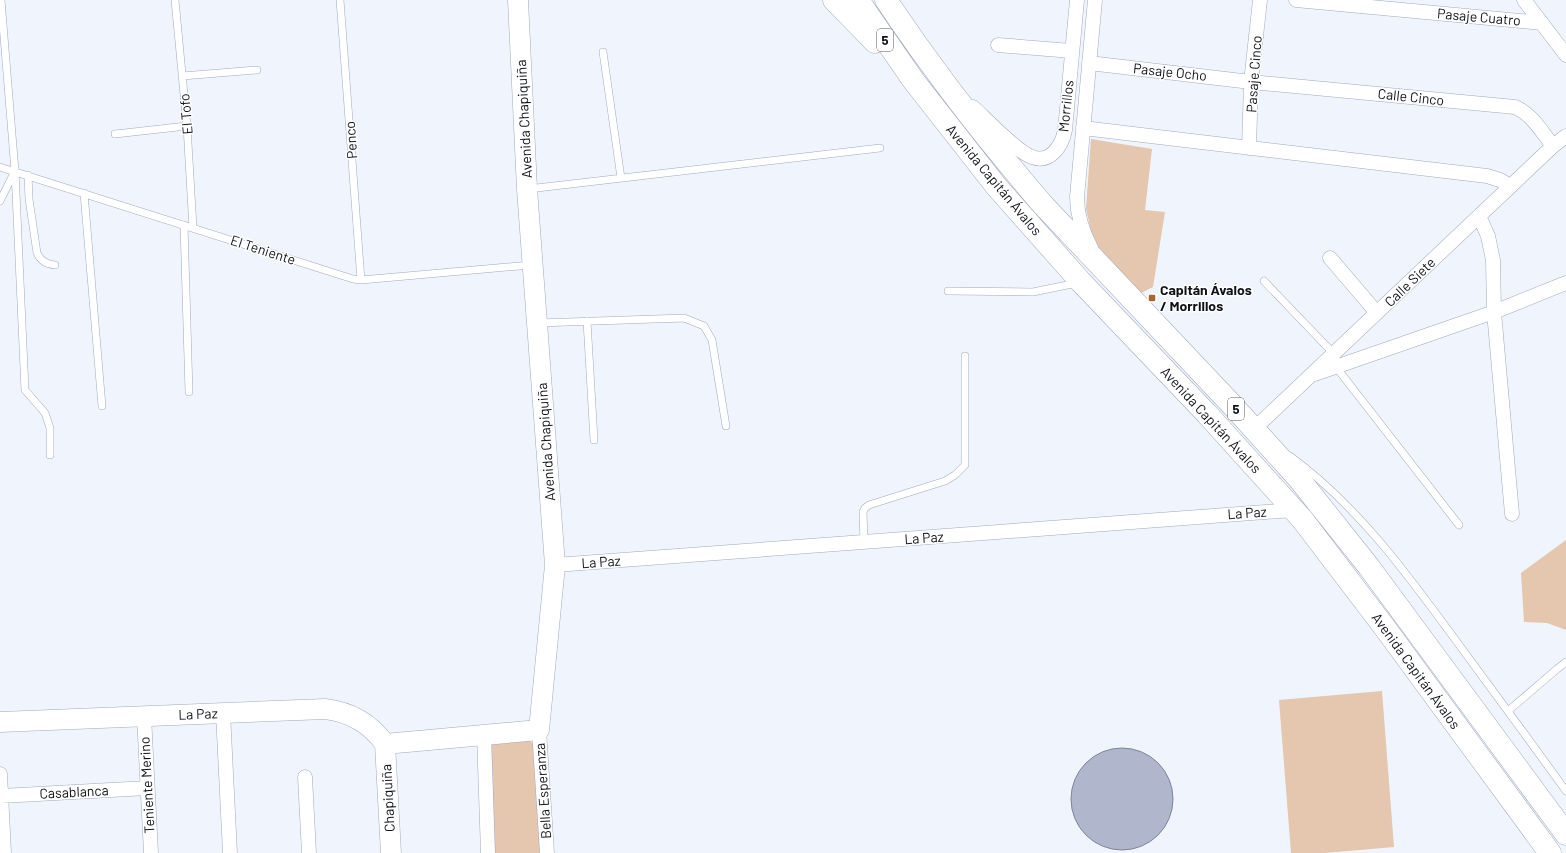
<svg xmlns="http://www.w3.org/2000/svg" width="1566" height="853" font-family="Barlow,sans-serif">
<style>
.green{fill:#e5c6ae}
.building{fill:#b0b7cc;stroke:#7e8599}
.lines{fill:none;stroke-linecap:round;stroke-linejoin:round}
.lane-casing{stroke:#a1a9bd;stroke-width:8}
.street-casing{stroke:#a1a9bd;stroke-width:15}
.secondary-casing{stroke:#a1a9bd;stroke-width:21}
.highway-casing{stroke:#a1a9bd;stroke-width:23}
.lane{stroke:#fff;stroke-width:7}
.street{stroke:#fff;stroke-width:14}
.secondary{stroke:#fff;stroke-width:20}
.highway{stroke:#fff;stroke-width:22}
.poi-dot{fill:#a7682f;stroke:#fff;stroke-width:1.5}
.labels{text-anchor:middle;stroke-width:3;stroke-linejoin:round;paint-order:stroke}
.shield{fill:#fff;stroke:#58595e;stroke-width:1}
.shield-label{font-size:13px;font-weight:bold;fill:#101219}
.street-label{font-size:14px;fill:#101219;stroke:#fff}
.poi-label{font-size:14px;font-weight:bold;fill:#101219;stroke:#fff;text-anchor:start}
</style>
<rect width="100%" height="100%" fill="#f0f4fc"/>
<path class="green" d="M1091,139L1152,149L1145,210L1165,212L1153,287L1141,293L1105,256L1099,248L1091,232L1086,208Z
M1566,540V630L1547,623L1524,622L1521,573Z
M1382,691L1394,847L1325,853H1291L1279,700Z
M526,737L534,745L542,853H493L489,742Z"/>
<path class="building" d="M1071 799a51 51 0 1 1 102 0a51 51 0 1 1-102 0Z"/>
<g class="lines">
<g class="lane-casing">
<path id="lane" d="M1,0L15,171L25,390L45,413L50,428V455
M175,0L187,126L193,228
M340,0L361,280
M603,52L621,178
M182,76L257,70
M115,134L187,126
M0,167L353,279L361,280L531,265
M28,175L29,199L37,253C41,261 46,264 55,265
M528,189L880,148
M84,193L102,406
M0,201L14,173
M184,225L189,392
M1264,281L1334,354
M948,291L1033,292L1077,283
M587,321L594,440
M538,323L684,318L704,326L712,340L726,426
M1336,367L1459,525
M1290,456C1358,506 1408,575 1457,642C1494,692 1530,741 1566,791
M864,542L863,512L865,508L869,505L945,481L955,475L965,465V356
M1508,711L1557,669L1566,662"/>
</g>
<g class="street-casing">
<path id="street" d="M1296,0L1542,23
M1524,0L1566,55
M998,45L1072,51
M1089,63L1251,82L1515,107C1532,114 1541,131 1553,146
M973,107C986,119 1017,152 1032,157C1050,164 1062,146 1065,130L1077,0
M1083,128L1487,176L1500,180L1510,186
M1249,148L1251,82L1260,0
M1479,216L1488,236L1493,260L1494,312L1512,514
M1091,248C1082,231 1077,216 1077,197L1095,0
M1330,258L1377,313
M1315,374L1494,312L1566,283
M1254,429L1553,146L1566,136
M555,565L1293,510
M223,713L230,853
M144,716L151,853
M539,730L547,853
M484,735L488,853
M0,774L4,853
M305,777L309,853
M1,796L147,788"/>
</g>
<g class="secondary-casing">
<path id="secondary" d="M0,722L325,709C351,712 370,723 385,744
M385,744L539,730L555,565L527,189L518,0
M385,744L391,853"/>
</g>
<g class="highway-casing">
<path id="highway" d="M834,0L875,42
M858,0L913,80L996,186L1081,282L1207,414L1302,519L1385,628L1550,853
M886,0C934,72 987,140 1044,206L1234,407L1299,479L1369,567L1566,834"/>
</g>
<use href="#lane" class="lane"/>
<use href="#street" class="street"/>
<use href="#secondary" class="secondary"/>
<use href="#highway" class="highway"/>
</g>
<rect class="poi-dot" x="1148" y="294" width="8" height="8" rx="2"/>
<g class="labels">
<g class="shield">
<rect x="877" y="29" width="16" height="22" rx="3"/>
<rect x="1228" y="398" width="16" height="22" rx="3"/>
</g>
<g class="shield-label">
<text x="885" y="45">5</text>
<text x="1236" y="414">5</text>
</g>
<g class="street-label">
<text transform="translate(1479 17) rotate(5)" y="5">Pasaje Cuatro</text>
<text transform="translate(1170 72) rotate(6)" y="5">Pasaje Ocho</text>
<text transform="translate(1254 74) rotate(-86)" y="5">Pasaje Cinco</text>
<text transform="translate(1411 97) rotate(6)" y="5">Calle Cinco</text>
<text transform="translate(1066 106) rotate(-84)" y="5">Morrillos</text>
<text transform="translate(186 114) rotate(-95)" y="5">El Tofo</text>
<text transform="translate(524 119) rotate(-93)" y="5">Avenida Chapiquiña</text>
<text transform="translate(351 140) rotate(-94)" y="5">Penco</text>
<text transform="translate(994 180) rotate(50)" y="5">Avenida Capitán Ávalos</text>
<text transform="translate(263 250) rotate(18)" y="5">El Teniente</text>
<text transform="translate(1410 282) rotate(-44)" y="5">Calle Siete</text>
<text transform="translate(1211 420) rotate(47)" y="5">Avenida Capitán Ávalos</text>
<text transform="translate(546 442) rotate(-94)" y="5">Avenida Chapiquiña</text>
<text transform="translate(1247 513) rotate(-4)" y="5">La Paz</text>
<text transform="translate(924 538) rotate(-4)" y="5">La Paz</text>
<text transform="translate(601 562) rotate(-4)" y="5">La Paz</text>
<text transform="translate(1416 671) rotate(54)" y="5">Avenida Capitán Ávalos</text>
<text transform="translate(198 714) rotate(-2)" y="5">La Paz</text>
<text transform="translate(147 785) rotate(-93)" y="5">Teniente Merino</text>
<text transform="translate(543 791) rotate(-94)" y="5">Bella Esperanza</text>
<text transform="translate(74 792) rotate(-3)" y="5">Casablanca</text>
<text transform="translate(388 798) rotate(-93)" y="5">Chapiquiña</text>
</g>
<g class="poi-label">
<text x="1160" y="295">Capitán Ávalos<tspan x="1160" dy="16">/ Morrillos</tspan></text>
</g>
</g>
</svg>
